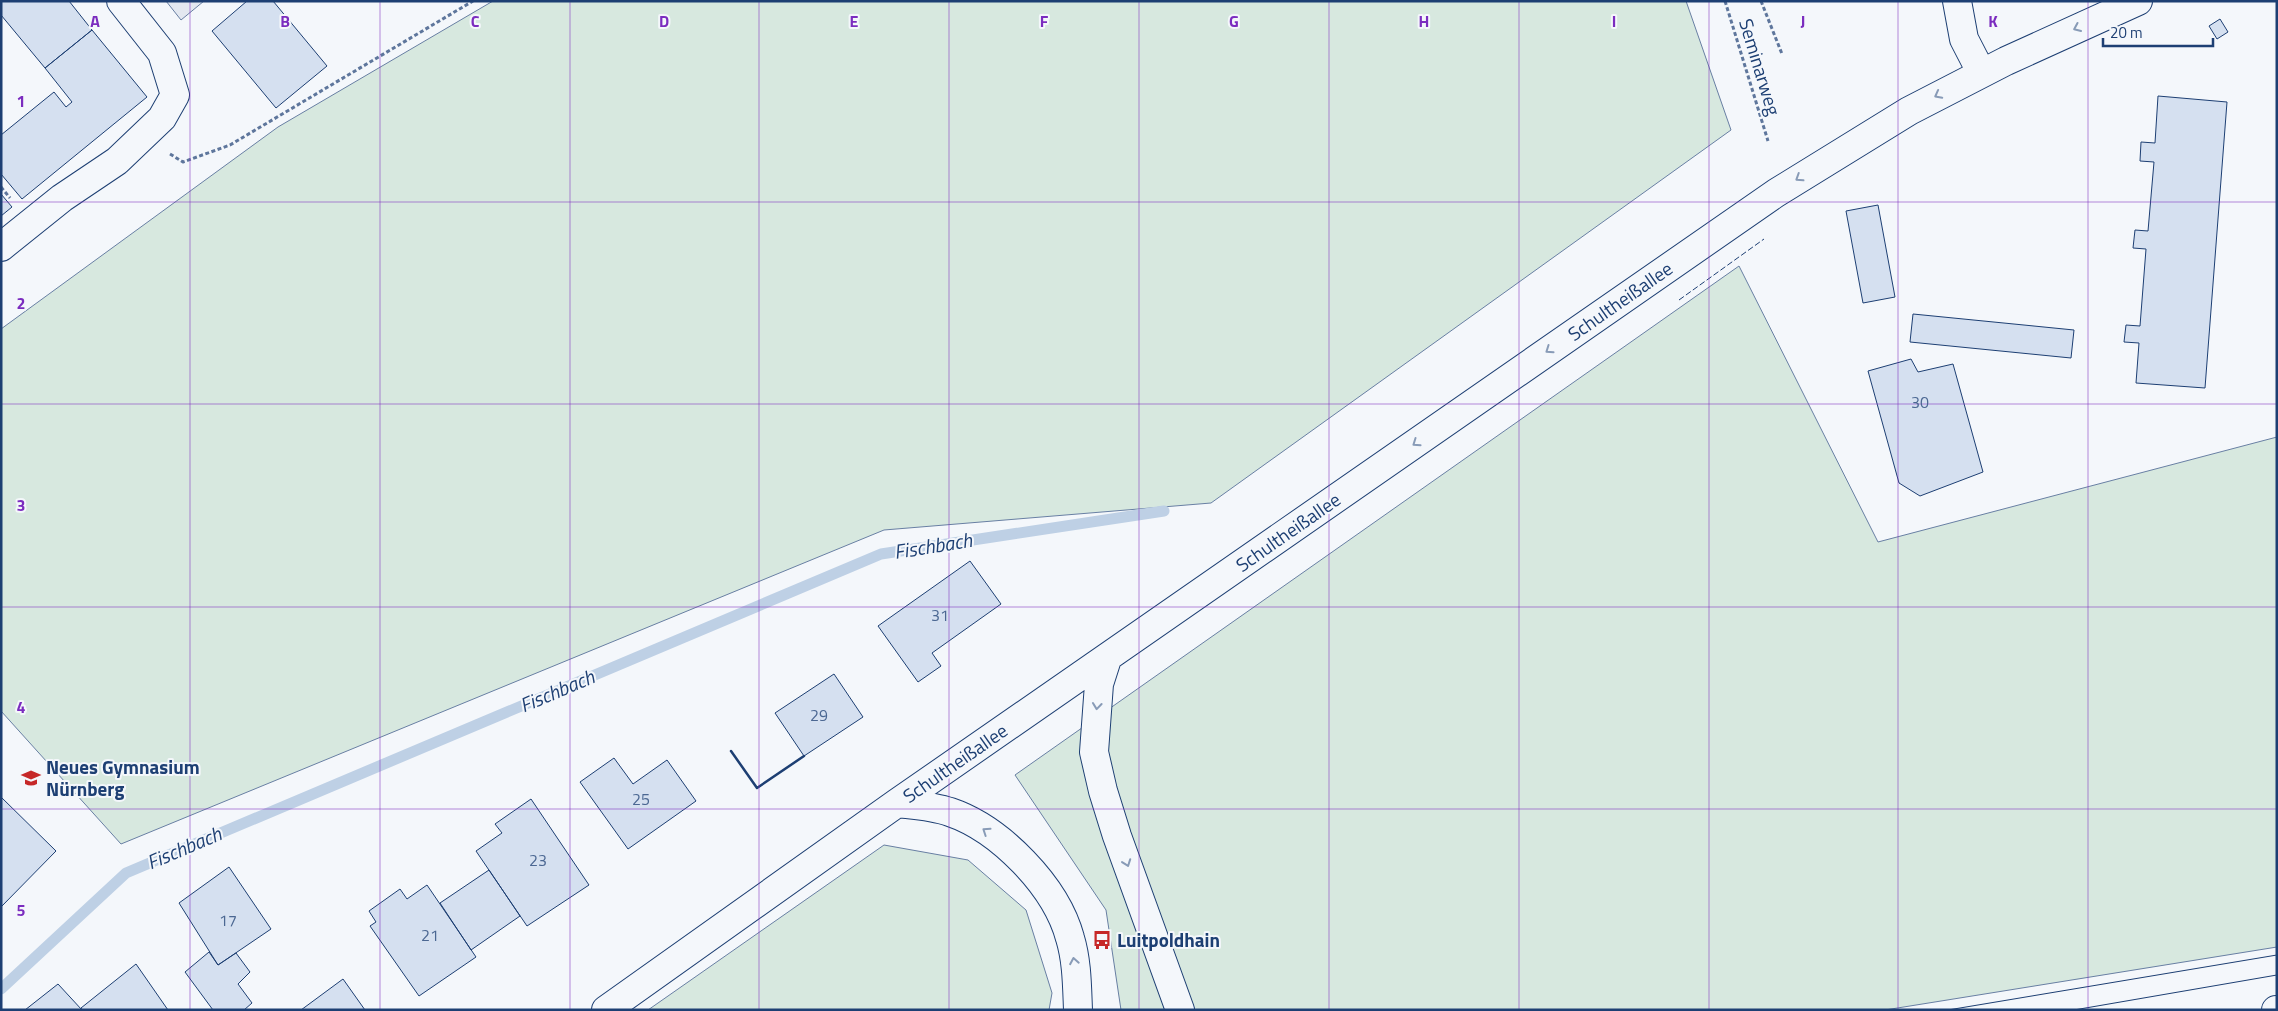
<svg xmlns="http://www.w3.org/2000/svg" width="2278" height="1011" font-family="'Titillium Web',sans-serif">
<style>
.green{fill:#d7e8df;stroke:#687fa3}
.parking{fill:#e3e8f0;stroke:#687fa3}
.lines{fill:none;stroke-linecap:round;stroke-linejoin:round}
.stream{stroke:#bed0e5;stroke-width:11}
.building{fill:#d5e0f0;stroke:#1d3f73}
.street-casing{stroke:#1d3f73;stroke-width:30}
.secondary-casing{stroke:#1d3f73;stroke-width:30}
.path{stroke:#5e769c;stroke-width:3;stroke-dasharray:4 2.5;stroke-linecap:butt}
.street{stroke:#f4f7fb;stroke-width:28}
.secondary{stroke:#f4f7fb;stroke-width:28}
.tram{stroke:#1d3f73;stroke-width:1}
.fence{stroke:#1d3f73;stroke-width:1;stroke-dasharray:6 2.5;stroke-linecap:butt}
.wall{stroke:#1d3f73;stroke-width:2.5}
.oneway{stroke:#889bb7}
.grid{fill:none;stroke:#7b2cbf;stroke-width:1;stroke-opacity:0.55}
.labels{text-anchor:middle;stroke-width:4;stroke-linejoin:round;paint-order:stroke}
.number-label{font-size:16px;fill:#4b6792}
.street-label{font-size:19px;fill:#1d3f73;stroke:#f4f7fb}
.poi-label{font-size:19px;font-weight:bold;fill:#1d3f73;stroke:#f4f7fb;text-anchor:start}
.water-label{font-size:20px;font-style:italic;fill:#1d3f73;stroke:#f4f7fb}
.grid-label{font-size:16px;text-anchor:middle;font-weight:bold;fill:#7b2cbf;stroke:#f4f7fb;stroke-width:4;stroke-linejoin:round;paint-order:stroke}
</style>
<rect width="100%" height="100%" fill="#f4f7fb"/>
<path class="green" d="M493,1H1686L1731,130L1211,503L884,530L121,844L1,711V329L278,127Z
M1739,266L1878,542L2277,437V947L1885,1010H1121L1106,910L1015,775Z
M884,845L968,860L1026,910L1052,993L1049,1010H648Z"/>
<path class="parking" d="M166,1H204L181,20Z"/>
<g class="lines">
<path class="stream" d="M1,989L126,873L881,554L1164,511"/>
</g>
<path class="building" d="M1,1H69L92,30L45,68L1,15Z
M247,1H273L327,66L276,108L212,31Z
M2220,19L2228,32L2217,39L2209,26Z
M92,30L147,97L22,199L1,174V135L54,92L66,107L72,102L45,68Z
M2158,96L2227,102L2205,388L2136,383L2139,343L2124,342L2126,325L2140,326L2146,249L2133,248L2135,230L2148,231L2154,162L2140,161L2141,142L2155,143Z
M1,194L12,207L1,216Z
M1878,205L1895,297L1863,303L1846,211Z
M1913,314L2074,330L2071,358L1910,342Z
M1911,359L1918,372L1953,364L1983,472L1920,496L1899,483L1868,371Z
M970,561L1001,604L932,653L941,666L918,682L878,626Z
M834,674L863,717L804,756L775,713Z
M614,758L633,784L667,760L696,801L628,849L580,782Z
M1,797L56,851L1,907Z
M531,799L589,885L527,926L476,851L502,833L495,824Z
M229,867L271,929L218,965L179,903Z
M489,870L520,916L471,950L440,903Z
M427,885L476,957L419,996L370,926L376,922L369,911L400,889L407,899Z
M209,952L218,965L236,953L250,972L238,984L252,1003L244,1010H213L185,972Z
M136,964L168,1010H82L81,1008Z
M343,979L365,1010H301Z
M58,984L82,1010H25Z"/>
<g class="lines">
<g class="street-casing">
<path id="street" d="M1957,1L1964,39L1981,72
M1,247L62,198L117,161L162,118L175,95L162,53L121,1"/>
</g>
<g class="secondary-casing">
<path id="secondary" d="M1107,659L1099,684L1094,752L1103,791L1117,836L1180,1010
M897,803C914,805 933,806 950,812C1000,829 1056,886 1070,938C1077,961 1077,986 1078,1010
M606,1010L897,803L1776,193L1909,111L2006,61L2138,1
M2276,1010H2277"/>
</g>
<path class="path" d="M1725,1L1768,141
M1761,1L1782,54
M170,154L183,162L230,145L473,1
M1,187L10,198"/>
<use href="#street" class="street"/>
<use href="#secondary" class="secondary"/>
<path class="tram" d="M1948,1010L2277,955
M2074,1010L2277,975"/>
<path class="fence" d="M1679,300L1764,239"/>
<path class="wall" d="M731,751L757,788L804,756"/>
</g>
<defs><path id="oneway-chevron" d="M-2-3.5L2.5 0L-2 3.5" fill="none" stroke-width="1.6" stroke-linecap="round" stroke-linejoin="round" transform="scale(1.25)"/></defs>
<g class="oneway">
<use href="#oneway-chevron" transform="translate(2077 28) rotate(156)"/>
<use href="#oneway-chevron" transform="translate(1938 95) rotate(152)"/>
<use href="#oneway-chevron" transform="translate(1799 178) rotate(147)"/>
<use href="#oneway-chevron" transform="translate(1549 350) rotate(145)"/>
<use href="#oneway-chevron" transform="translate(1416 443) rotate(145)"/>
<use href="#oneway-chevron" transform="translate(1097 706) rotate(96)"/>
<use href="#oneway-chevron" transform="translate(986 831) rotate(-146)"/>
<use href="#oneway-chevron" transform="translate(1127 863) rotate(70)"/>
<use href="#oneway-chevron" transform="translate(1074 961) rotate(-100)"/>
</g>
<path class="grid" d="M190,1V1010M380,1V1010M570,1V1010M759,1V1010M949,1V1010M1139,1V1010M1329,1V1010M1519,1V1010M1709,1V1010M1898,1V1010M2088,1V1010M1,202H2277M1,404H2277M1,607H2277M1,809H2277"/>
<defs>
<g id="school-bare" transform="scale(1.5)"><path d="M0-5L7-2L0 1L-7-2ZM-4 1L0 2.5L4 1V4Q0 6-4 4Z" fill="#c62828" stroke="#f4f7fb" stroke-width="2.5" paint-order="stroke"/></g>
<g id="bus-bare" transform="scale(1.5)"><path d="M-5-6H5V4H4V6H2V4H-2V6H-4V4H-5ZM-3.5-4V0h7V-4ZM-3.5 1.2v1.5H-2V1.2ZM2 1.2v1.5H3.5V1.2Z" fill="#c62828" stroke="#f4f7fb" stroke-width="2.5" paint-order="stroke"/></g>
</defs>
<g fill-rule="evenodd">
<use href="#school-bare" x="31" y="778"/>
<use href="#bus-bare" x="1102" y="940"/>
</g>
<g class="labels">
<g class="number-label">
<text x="1920" y="408">30</text>
<text x="940" y="621">31</text>
<text x="819" y="721">29</text>
<text x="641" y="805">25</text>
<text x="538" y="866">23</text>
<text x="228" y="926">17</text>
<text x="430" y="941">21</text>
</g>
<g class="street-label">
<text transform="translate(1760 67) rotate(73)" y="7">Seminarweg</text>
<text transform="translate(1620 301) rotate(-35)" y="7">Schultheißallee</text>
<text transform="translate(1288 532) rotate(-35)" y="7">Schultheißallee</text>
<text transform="translate(955 763) rotate(-35)" y="7">Schultheißallee</text>
</g>
<g class="poi-label">
<text x="46" y="774">Neues Gymnasium<tspan x="46" dy="22">Nürnberg</tspan></text>
<text x="1117" y="947">Luitpoldhain</text>
</g>
<g class="water-label">
<text transform="translate(933 546) rotate(-9)" y="7">Fischbach</text>
<text transform="translate(557 691) rotate(-23)" y="7">Fischbach</text>
<text transform="translate(184 848) rotate(-23)" y="7">Fischbach</text>
</g>
</g>
<g class="grid-label">
<text x="95" y="27">A</text>
<text x="285" y="27">B</text>
<text x="475" y="27">C</text>
<text x="664" y="27">D</text>
<text x="854" y="27">E</text>
<text x="1044" y="27">F</text>
<text x="1234" y="27">G</text>
<text x="1424" y="27">H</text>
<text x="1614" y="27">I</text>
<text x="1803" y="27">J</text>
<text x="1993" y="27">K</text>
<text x="21" y="107">1</text>
<text x="21" y="309">2</text>
<text x="21" y="511">3</text>
<text x="21" y="713">4</text>
<text x="21" y="916">5</text>
</g>
<rect width="2278" height="1011" fill="none" stroke="#1d3f73" stroke-width="5"/>
<path d="M2103 38v8h110v-8" fill="none" stroke="#1d3f73" stroke-width="2.5"/>
<text x="2110" y="38" font-size="15" fill="#1d3f73" stroke="#f4f7fb" stroke-width="4" paint-order="stroke">20 m</text>
</svg>
